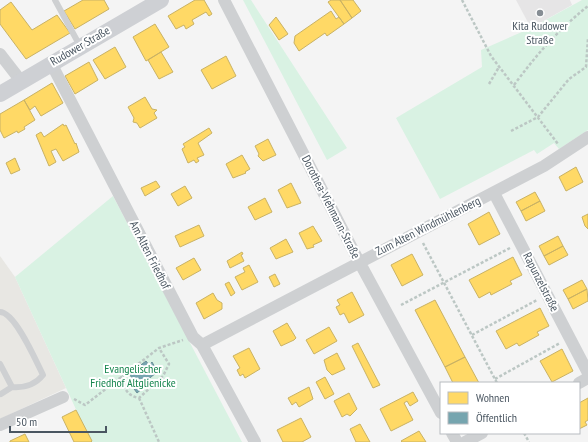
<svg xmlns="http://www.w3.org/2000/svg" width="588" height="442" font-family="'PT Sans Narrow',sans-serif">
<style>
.commercial{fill:#e8e7e3}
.education{fill:#e6e5e6}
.green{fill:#d9f2e3}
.homes{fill:#ffd966;stroke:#c9b264}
.public{fill:#76a5af;stroke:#698d98}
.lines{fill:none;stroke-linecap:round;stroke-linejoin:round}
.path{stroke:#bcc7c4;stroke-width:2.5;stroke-dasharray:3 2;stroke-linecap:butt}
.lane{stroke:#ced0d2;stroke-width:6}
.street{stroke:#ced0d2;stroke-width:12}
.secondary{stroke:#ced0d4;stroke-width:16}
.poi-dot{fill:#868d94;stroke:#fff;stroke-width:1.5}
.labels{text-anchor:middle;stroke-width:4;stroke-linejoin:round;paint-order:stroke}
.poi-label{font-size:12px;fill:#4a5661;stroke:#fff}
.street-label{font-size:12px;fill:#4a5661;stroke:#fff}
.park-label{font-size:12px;fill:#17864f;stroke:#fff}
</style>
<rect width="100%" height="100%" fill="#f4f4f4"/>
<path class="commercial" d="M0,256L15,277L66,388L0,419Z"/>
<path class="education" d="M516,0H570L572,5L531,28Z"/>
<path class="green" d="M243,0H251L347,148L327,160Z
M582,0H588V130L559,149L554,143L537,154L534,150L440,199L396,118L482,67L481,50L531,28Z
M113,196L242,442H91L15,277Z"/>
<path class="homes" d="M83,0H104L109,9L75,29L64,11Z
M195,0H204L212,14L209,16L206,12L192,20L194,24L186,29L184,25L176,29L168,16Z
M331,0H340L352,18L344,24L328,2Z
M340,0H353L361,11L352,18Z
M11,2L32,30L57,15L70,33L26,59L0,24V10Z
M331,11L336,19L339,17L344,24L327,36L325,33L299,51L294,43L295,36Z
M276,17L288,34L279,40L269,25Z
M155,24L169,47L146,61L133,37Z
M115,47L126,67L105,79L93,60Z
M161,52L173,72L159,79L148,60Z
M226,56L236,76L212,89L201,70Z
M89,62L98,80L75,94L65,76Z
M52,83L63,103L41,116L35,106L30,110L24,100Z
M145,97L152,109L157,110L154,113L157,118L140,128L137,123L133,122L134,118L128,107Z
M24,100L35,120L24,127L25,129L18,133L17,131L4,138L0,130V114Z
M63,124L64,126L66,125L75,144L76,143L79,152L63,161L56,149L51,151L56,162L49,166L36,135L41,132L44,137Z
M209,128L212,133L198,143L204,155L197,158L199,161L196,163L194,160L188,163L182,149L185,147L183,144Z
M268,139L276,155L263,161L258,156L259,154L255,146Z
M242,155L250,169L245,172L246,173L233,178L226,164Z
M15,158L20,170L11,174L6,163Z
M576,167L583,182L566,191L559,177Z
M156,181L160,187L145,196L141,188Z
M291,183L301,203L287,208L278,190Z
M185,186L192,198L178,206L171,194Z
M535,192L540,201L521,211L516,202Z
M265,198L272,212L255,220L248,207Z
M540,201L545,211L526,221L521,211Z
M489,212L500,234L479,245L468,224Z
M588,214V229L585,226L582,217Z
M199,225L204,236L180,247L175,236Z
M313,226L322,241L313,245L314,247L307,249L299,233Z
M558,236L563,246L544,256L539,246Z
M286,239L293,252L276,259L270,248Z
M563,246L568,255L549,265L544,256Z
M242,252L243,254L241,255L244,261L230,268L227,261Z
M412,254L423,275L402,286L391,265Z
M513,257L522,275L510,281L512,284L491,295L490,292L479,298L469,280Z
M194,258L201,270L183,280L176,268Z
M249,265L258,282L242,290L235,277L245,272L243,268Z
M275,274L280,284L274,287L269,277Z
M582,280L587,289L568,299L563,290Z
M229,282L235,293L231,296L225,284Z
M587,289L588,301L573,309L568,299Z
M352,292L364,315L349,323L344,313L340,315L336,307L340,305L337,300Z
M213,293L217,300L222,303V309L204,319L196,303Z
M435,300L465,357L445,367L415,310Z
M540,308L549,326L537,332L539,335L519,346L517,343L506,349L496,331Z
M287,323L296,338L294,340L281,346L273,331Z
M329,327L337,341L314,354L306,340Z
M358,343L380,385L373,388L352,346Z
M249,348L260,369L245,378L243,374L240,376L237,370L240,368L233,356Z
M562,349L573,371L552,382L540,361Z
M337,353L345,369L332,375L327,370L324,360Z
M465,357L479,383H453L445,367Z
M325,377L334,394L325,399L316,382Z
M309,387L313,399L299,407L296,402L292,405L288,398Z
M413,392L418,401L410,406L407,401L404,403L413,420L391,431L380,409Z
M349,393L357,409L350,416L347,414L342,417L334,401Z
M588,398V420L585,422L587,425L579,429V403Z
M76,410L92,441L91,442H74L62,417Z
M301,418L311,437L302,442H283L277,430Z
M360,424L370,442H356L350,429Z
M419,431L426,442H402L401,441Z
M25,434L29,442H10V441Z"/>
<path class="public" d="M146,361L149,365L152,362L156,369L154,370L156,373L141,385L143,388L137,393L129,382L133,379L129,374Z"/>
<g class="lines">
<path class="path" d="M462,0L491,56L558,144
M489,84L499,67
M514,85C537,54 557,31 588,6
M511,131L538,117L569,79L586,67L588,38
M423,243L497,383
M401,305L510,248
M472,335L537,300
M121,376C123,387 127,396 139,398L163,376L169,364L159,348
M495,379L560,343
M139,398L159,442
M74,399L85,405L159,348L183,340
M524,433L529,442"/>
<path class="lane" d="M55,0L80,46
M0,312C15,312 36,361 43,375C35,385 25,388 12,387
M0,364L12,387L1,394"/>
<path class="street" d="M224,0L355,254L441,413
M0,54L21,81
M51,63L193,337L202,345L255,442
M494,193L588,373
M202,345L544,166L588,137
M579,383L588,378
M0,425L63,397
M452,433L457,442
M465,442L482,433"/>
<path class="secondary" d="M0,94L161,0"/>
</g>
<circle class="poi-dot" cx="540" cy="13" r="4"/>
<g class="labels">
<g class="poi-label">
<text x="540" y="30">Kita Rudower<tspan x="540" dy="14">Straße</tspan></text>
</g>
<g class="street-label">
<text transform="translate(80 46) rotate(-30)" y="4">Rudower Straße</text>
<text transform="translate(331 207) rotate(63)" y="4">Dorothea-Viehmann-Straße</text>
<text transform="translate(428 226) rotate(-27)" y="4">Zum Alten Windmühlenberg</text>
<text transform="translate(150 255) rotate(63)" y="4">Am Alten Friedhof</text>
<text transform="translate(541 282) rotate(63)" y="4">Rapunzelstraße</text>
</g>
<g class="park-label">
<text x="133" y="373">Evangelischer<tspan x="133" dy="14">Friedhof Altglienicke</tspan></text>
</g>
</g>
<rect x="440" y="382" width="140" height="52" fill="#ffffff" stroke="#b7bbc0"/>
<rect x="448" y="392" width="20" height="12" fill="#ffd966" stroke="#b7bbc0"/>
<text x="476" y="402" font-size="12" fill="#4a5661">Wohnen</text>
<rect x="448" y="412" width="20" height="12" fill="#76a5af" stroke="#b7bbc0"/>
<text x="476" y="422" font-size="12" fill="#4a5661">Öffentlich</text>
<path d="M10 426v6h96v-6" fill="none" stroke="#4a5661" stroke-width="2"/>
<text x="16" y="426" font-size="12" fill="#4a5661" stroke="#ffffff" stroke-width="3" paint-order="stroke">50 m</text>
</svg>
